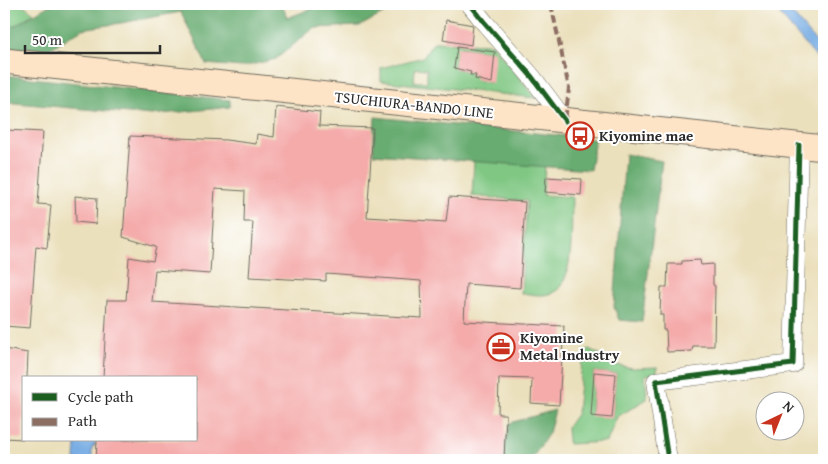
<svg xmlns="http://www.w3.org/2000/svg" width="828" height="464" font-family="'Gentium Book Plus',serif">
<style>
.green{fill:#80c783;stroke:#567957;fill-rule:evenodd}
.forest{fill:#68ac71;stroke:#4a6c4e}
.water{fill:#74abe3;stroke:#506b87}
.building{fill:#f4abaa;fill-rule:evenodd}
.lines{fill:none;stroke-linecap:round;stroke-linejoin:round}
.street-casing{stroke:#6e6a5e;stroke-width:19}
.secondary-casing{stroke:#6e6a5e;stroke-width:27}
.street{stroke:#fff;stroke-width:18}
.secondary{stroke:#fee4c6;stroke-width:25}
.quiet{stroke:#8d6e63;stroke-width:4;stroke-dasharray:8 4;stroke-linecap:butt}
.cycleway-casing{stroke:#fff;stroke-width:8}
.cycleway{stroke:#1b5e20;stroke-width:5}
.labels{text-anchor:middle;stroke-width:4;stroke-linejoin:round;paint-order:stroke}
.street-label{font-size:15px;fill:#2b2b2b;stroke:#fff}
.poi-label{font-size:15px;font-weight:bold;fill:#2b2b2b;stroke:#fff;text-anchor:start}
</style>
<rect width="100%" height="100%" fill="#fff"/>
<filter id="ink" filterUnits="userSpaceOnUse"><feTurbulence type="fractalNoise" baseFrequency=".02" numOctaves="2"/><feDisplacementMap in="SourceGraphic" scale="10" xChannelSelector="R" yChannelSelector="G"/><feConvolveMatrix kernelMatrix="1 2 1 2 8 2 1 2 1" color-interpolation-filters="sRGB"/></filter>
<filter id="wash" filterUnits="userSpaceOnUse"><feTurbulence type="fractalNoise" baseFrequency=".0096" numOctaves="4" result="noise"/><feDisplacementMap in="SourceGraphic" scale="20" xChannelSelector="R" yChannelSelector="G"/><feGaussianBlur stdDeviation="1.12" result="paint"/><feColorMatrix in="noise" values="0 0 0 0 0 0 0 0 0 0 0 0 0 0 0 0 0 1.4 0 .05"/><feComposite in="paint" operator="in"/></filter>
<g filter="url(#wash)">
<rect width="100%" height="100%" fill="#ebe0bc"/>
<path class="green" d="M4,4H22L34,13L8,30L4,50Z
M434,42L492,44L536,98L381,81V68L423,57ZM461,47L492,52L491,83L476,79V75H470L471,72L454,68L457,52H460ZM415,68L427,69V82H414Z
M474,161L545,166L543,195L572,197C571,219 575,279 556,291C545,298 532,294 521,293L527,201L472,196Z
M589,349L605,357L607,363L632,368L658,367L656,374L645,375L647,399L617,417L607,442L568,444L567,427L577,413L583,352ZM594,372L616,374L612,418L591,415Z"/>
<path class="forest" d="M51,4H282L287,18L324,4H402L360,26L314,28L276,59L242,67L206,64L181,12L121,23L82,29L43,53L5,50L8,30Z
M4,75L230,100V107L152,115L4,102Z
M375,117L595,139L590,170L373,154Z
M625,154L662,161L642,322L619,320L614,307Z
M555,410L549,433L531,460H497L499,444L506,443L510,423Z"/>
<path class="water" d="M771,4H784L824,51V67Z
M76,440L95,441V446L92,447V460H75Z"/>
<g id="blocks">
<path class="building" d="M446,20L473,25L471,45L443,40Z
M457,47L495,52L492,83L475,79L476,75H470L471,72L454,68Z
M276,107L320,112L319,126L373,128L367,217L446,222L449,197L525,202L520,288L466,284L464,321L564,326L559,405L531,403L532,379L499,378L498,414H506L504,460H96L97,440H196V378H103L107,300H126L129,257L153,261L156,247L123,237L130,136L226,140L256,144L257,134L274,137ZM215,189L245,191L244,222H253L249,277L326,281V274L421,281L422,318L152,302L155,270L210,274Z
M6,130L43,132L38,204L51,205L47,248L36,246L30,328L4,326V169Z
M546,177L582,179L581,195L545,192Z
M75,196L97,198L96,224L76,222Z
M700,260L701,265L713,264V285L715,286L714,346H693L692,351L667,352L666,330H663V315H660L661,287H667L668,264H682V261Z
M4,349L28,353L27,378H24L23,439L4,438Z
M594,372L616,374L612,418L591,416Z"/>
</g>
</g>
<g filter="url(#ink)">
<use href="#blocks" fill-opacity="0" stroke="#6e6a5e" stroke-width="1"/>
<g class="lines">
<g class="street-casing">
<path id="street" d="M470,4L485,23L532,77L565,121
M668,460L656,381L793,364L799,145"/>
</g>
<g class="secondary-casing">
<path id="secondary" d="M4,61C277,90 551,118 824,148"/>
</g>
<use href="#street" class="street"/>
<use href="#secondary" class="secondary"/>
<path class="quiet" d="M551,4L569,88L565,121"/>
<g class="cycleway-casing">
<path id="cycleway" d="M470,4L485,23L532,77L565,121
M668,460L656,381L793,364L799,145"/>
</g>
<use href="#cycleway" class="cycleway"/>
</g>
</g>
<defs>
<g id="bus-ring" transform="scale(1.4375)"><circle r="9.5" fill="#fff" stroke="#c8321e" stroke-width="1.5"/><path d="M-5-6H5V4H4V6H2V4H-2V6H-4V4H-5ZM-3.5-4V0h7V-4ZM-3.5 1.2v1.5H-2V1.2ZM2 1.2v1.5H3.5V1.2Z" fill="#c8321e"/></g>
<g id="office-ring" transform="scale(1.4375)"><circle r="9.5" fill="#fff" stroke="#c8321e" stroke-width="1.5"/><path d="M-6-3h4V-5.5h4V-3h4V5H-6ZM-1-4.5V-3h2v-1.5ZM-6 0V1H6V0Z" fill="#c8321e"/></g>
</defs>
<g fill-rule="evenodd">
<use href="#bus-ring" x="580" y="136"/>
<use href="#office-ring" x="501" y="347"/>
</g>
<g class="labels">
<g class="street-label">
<text transform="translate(414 105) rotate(6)" y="5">TSUCHIURA-BANDO LINE</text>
</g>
<g class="poi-label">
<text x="599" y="141">Kiyomine mae</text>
<text x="520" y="343">Kiyomine<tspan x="520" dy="17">Metal Industry</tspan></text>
</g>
</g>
<rect width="828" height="464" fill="none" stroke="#fff" stroke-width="20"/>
<rect x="22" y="376" width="175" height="65" fill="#ffffff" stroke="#aaaaaa"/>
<rect x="32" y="393" width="25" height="8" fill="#1b5e20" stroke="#aaaaaa"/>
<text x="68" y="402" font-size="15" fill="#2b2b2b">Cycle path</text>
<rect x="32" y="418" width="25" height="8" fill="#8d6e63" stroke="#aaaaaa"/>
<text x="68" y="426" font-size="15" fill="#2b2b2b">Path</text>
<g transform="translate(780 416) rotate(43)"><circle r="24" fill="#ffffff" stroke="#aaaaaa"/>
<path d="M0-4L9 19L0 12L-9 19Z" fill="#c8321e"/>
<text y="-8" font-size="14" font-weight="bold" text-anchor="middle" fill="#2b2b2b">N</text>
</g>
<path d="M25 45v8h135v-8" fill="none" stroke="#2b2b2b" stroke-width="2.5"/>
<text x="32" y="45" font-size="15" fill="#2b2b2b" stroke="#ffffff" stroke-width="4" paint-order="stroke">50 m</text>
</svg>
